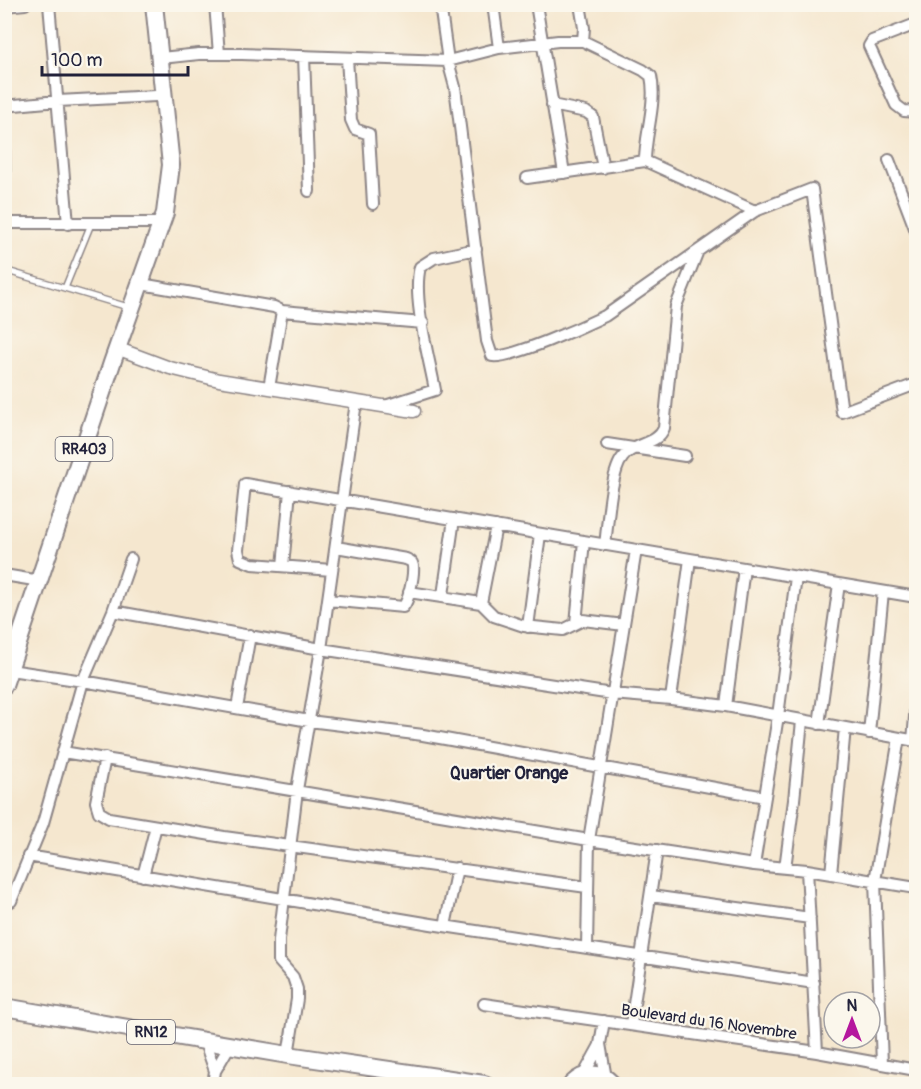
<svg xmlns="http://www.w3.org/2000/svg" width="921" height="1089" font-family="Pangolin,sans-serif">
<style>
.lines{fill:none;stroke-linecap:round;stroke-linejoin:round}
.service-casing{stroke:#8c8485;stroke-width:8}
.minor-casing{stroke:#8c8485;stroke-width:14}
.tertiary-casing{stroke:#8c8485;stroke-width:15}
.primary-casing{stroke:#8c8485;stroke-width:20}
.service{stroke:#fff;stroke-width:5}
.minor{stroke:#fff;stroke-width:10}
.tertiary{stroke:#fff;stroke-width:12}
.primary{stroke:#fff;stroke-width:16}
.labels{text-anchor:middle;stroke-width:4.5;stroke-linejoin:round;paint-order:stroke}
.shield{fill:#fbf7ec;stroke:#636270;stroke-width:1.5}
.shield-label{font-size:15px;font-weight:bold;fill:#22223b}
.street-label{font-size:16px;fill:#22223b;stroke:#fbf7ec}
.neighbourhood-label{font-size:18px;font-weight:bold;fill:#22223b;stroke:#fbf7ec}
</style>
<rect width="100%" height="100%" fill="#fbf7ec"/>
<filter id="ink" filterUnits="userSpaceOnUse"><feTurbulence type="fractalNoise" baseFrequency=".0167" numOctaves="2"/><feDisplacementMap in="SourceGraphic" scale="12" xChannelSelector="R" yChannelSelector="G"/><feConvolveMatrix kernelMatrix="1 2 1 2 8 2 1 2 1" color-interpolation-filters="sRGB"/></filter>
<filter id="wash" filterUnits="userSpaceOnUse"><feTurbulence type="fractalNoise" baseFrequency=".008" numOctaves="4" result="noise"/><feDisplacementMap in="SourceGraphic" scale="24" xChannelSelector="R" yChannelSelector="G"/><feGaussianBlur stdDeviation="1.35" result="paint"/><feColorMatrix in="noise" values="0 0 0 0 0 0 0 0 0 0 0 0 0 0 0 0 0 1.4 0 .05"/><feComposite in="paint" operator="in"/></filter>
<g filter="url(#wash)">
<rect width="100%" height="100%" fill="#f5e7cf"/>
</g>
<g filter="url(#ink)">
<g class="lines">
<g class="service-casing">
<path id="service" d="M4,270L128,307
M65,288L91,224"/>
</g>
<g class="minor-casing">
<path id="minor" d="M49,4L68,224
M215,4L219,54
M440,4L448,61L455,87L487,341L492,356C509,360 586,325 605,316L755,211L812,189L842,412L916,384
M493,4L499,48
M536,4L564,173
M580,4L584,28L583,41
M4,6L25,4
M916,24L872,41L869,46L896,105L904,111L916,112
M304,56L309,191
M161,58L199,54H242L448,61L499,48L558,41H583L643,70L651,76C657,103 645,134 645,161L755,211
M347,58L351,120L355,129L369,134L373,204
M552,105L586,112L593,117L603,168
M4,106L58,101L156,96
M4,138L5,223H161
M889,160L916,231
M527,178L645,161
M141,284L274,307L282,311L269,388
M282,311L423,323
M385,406L435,390C429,357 412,298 420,267L434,258L476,249
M607,444L685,456
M605,545C608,524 610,472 623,457C633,443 658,445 664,428L676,306L698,251
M131,559L113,611L83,681L63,752L589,840L754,865L807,870
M283,566L290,491
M332,570L252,564L240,559L238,550L245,484L916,597
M4,575L40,581
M409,592L481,603L496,526
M443,595L454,519
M328,600L403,607C409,601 414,575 413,566C412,561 410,561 406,559L336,547
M481,603L494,616L524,626L563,630L583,620L624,625
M113,611L321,649L612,694L671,699L726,706L916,741
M576,623L584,541
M528,627L540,534
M10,670L83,681L309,721L423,735L765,797
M671,699L690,559
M726,706L744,568
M237,708L250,635
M819,724L839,584
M869,733L883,592
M913,741L916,704
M105,758L96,802L99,812L109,818L224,837L587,887
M28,856L431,924L814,983
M754,865L778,716L796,577
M785,868L794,800L802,721
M831,874L845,728
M143,876L156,826
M651,896L810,918
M11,901L43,823L63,752
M445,926L457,868
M587,947L589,840L636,550
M484,1004L817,1052L916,1070
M604,1021L600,1044L606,1078
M631,1024L657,850
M204,1040L215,1071
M817,1052L807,870L916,888
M288,1055L297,999V989L293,977L279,961V940L297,790L321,649L356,402
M882,1064L875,881L899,738
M583,1076L600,1045
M213,1084L215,1071L230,1045"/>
</g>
<g class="tertiary-casing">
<path id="tertiary" d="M119,349L170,368L219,380L414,411"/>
</g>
<g class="primary-casing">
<path id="primary" d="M4,685L112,363L165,213L171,165L154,4
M4,1007L288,1055L484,1084
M572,1084C584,1072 600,1071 612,1084"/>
</g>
<use href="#service" class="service"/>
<use href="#minor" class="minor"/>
<use href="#tertiary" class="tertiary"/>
<use href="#primary" class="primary"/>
</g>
</g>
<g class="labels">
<g class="shield">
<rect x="55.5" y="437" width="57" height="24" rx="4.5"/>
<rect x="127" y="1020" width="48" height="24" rx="4.5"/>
</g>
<g class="shield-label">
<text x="84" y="454">RR403</text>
<text x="151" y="1037">RN12</text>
</g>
<g class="street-label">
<text transform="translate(709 1021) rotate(8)" y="6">Boulevard du 16 Novembre</text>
</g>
<g class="neighbourhood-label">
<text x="509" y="779">Quartier Orange</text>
</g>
</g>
<rect width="921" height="1089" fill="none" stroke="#fbf7ec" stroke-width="24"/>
<g transform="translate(852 1020)"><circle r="28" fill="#fbf7ec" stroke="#a4a2a5" stroke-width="1.5"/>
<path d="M0-4.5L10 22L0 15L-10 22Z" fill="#b5179e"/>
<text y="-9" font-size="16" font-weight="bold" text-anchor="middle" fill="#22223b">N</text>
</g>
<path d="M42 66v9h146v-9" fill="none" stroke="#22223b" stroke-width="3"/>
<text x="51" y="66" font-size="18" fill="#22223b" stroke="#fbf7ec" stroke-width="4.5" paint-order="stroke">100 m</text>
</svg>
